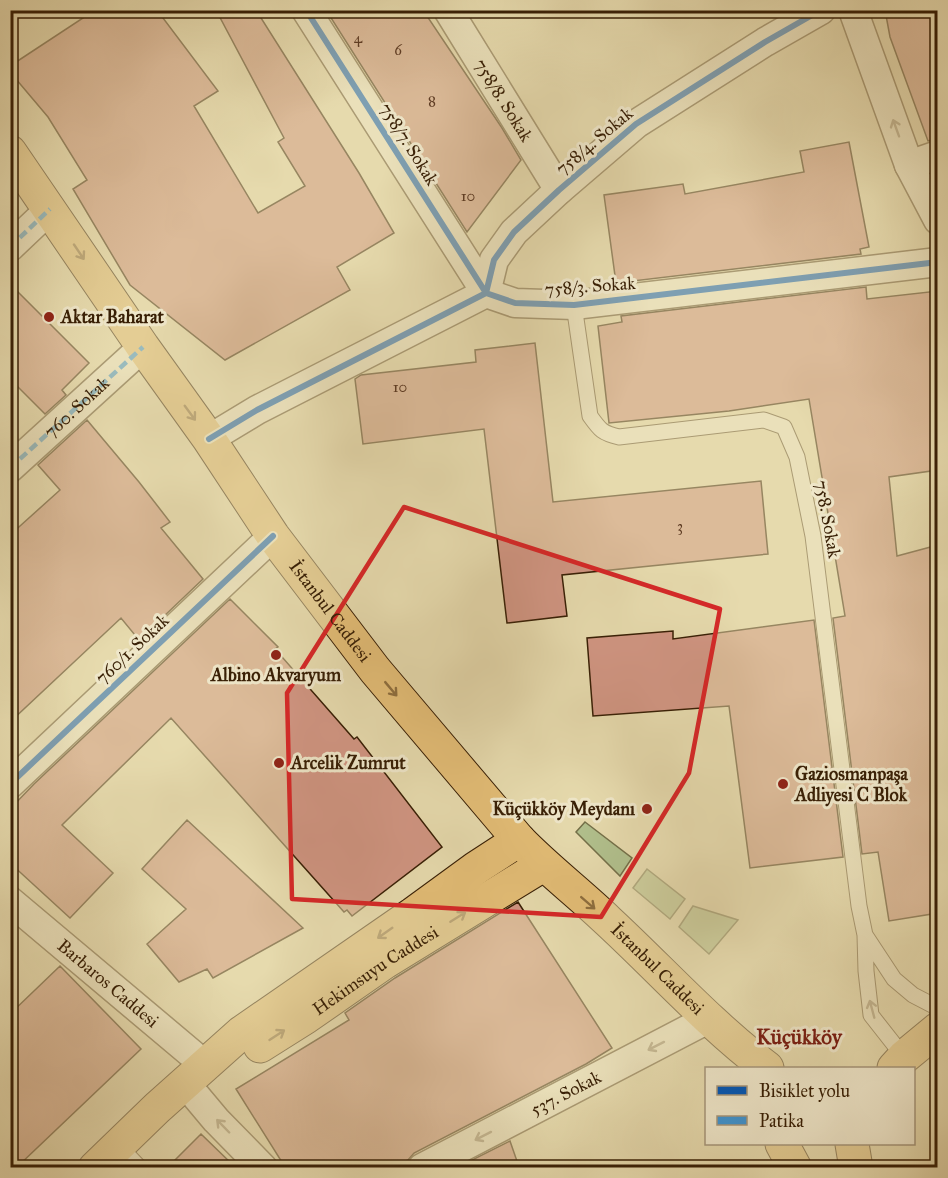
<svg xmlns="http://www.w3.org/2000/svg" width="948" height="1178" font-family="'IM FELL Great Primer',serif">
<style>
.green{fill:#b1c08d;stroke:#747049;stroke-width:1.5}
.building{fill:#d09582;stroke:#381f05;stroke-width:1.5}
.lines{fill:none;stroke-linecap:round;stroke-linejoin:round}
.lane-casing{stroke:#644e2f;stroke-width:17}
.street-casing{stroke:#644e2f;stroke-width:31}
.primary-casing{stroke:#381f05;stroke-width:35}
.lane{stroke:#efe7ca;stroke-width:15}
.street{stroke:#efe7ca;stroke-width:28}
.primary{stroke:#e3bd76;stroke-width:33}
.quiet{stroke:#3e94d1;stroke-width:4.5;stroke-dasharray:9 4.5;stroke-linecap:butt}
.cycleway-casing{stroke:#efe7ca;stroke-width:10}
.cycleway{stroke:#0057b8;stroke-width:6}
.oneway{stroke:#9d8d71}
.oneway2{stroke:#8e6e3e}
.marked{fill:none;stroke:#d62828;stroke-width:4.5;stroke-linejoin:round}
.poi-dot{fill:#8f2418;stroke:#efe7ca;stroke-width:2}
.labels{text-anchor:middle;stroke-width:6;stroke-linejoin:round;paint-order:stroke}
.number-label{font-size:15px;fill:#5e3c24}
.street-label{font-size:18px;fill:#381f05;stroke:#efe7ca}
.poi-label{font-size:18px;font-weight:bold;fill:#381f05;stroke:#efe7ca;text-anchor:start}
.quarter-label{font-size:21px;font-weight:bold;fill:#7a1f14;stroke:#efe7ca}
</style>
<rect width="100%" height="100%" fill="#e6daad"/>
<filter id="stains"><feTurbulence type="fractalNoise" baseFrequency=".00333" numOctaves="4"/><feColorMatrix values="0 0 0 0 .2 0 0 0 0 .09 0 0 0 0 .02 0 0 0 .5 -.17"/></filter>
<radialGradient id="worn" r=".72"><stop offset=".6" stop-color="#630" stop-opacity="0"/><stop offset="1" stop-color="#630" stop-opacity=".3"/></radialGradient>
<path class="green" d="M585,822L632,858L620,876L576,832Z
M647,869L685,899L670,919L633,888Z
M693,906L738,920L709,954L679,927Z"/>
<path class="building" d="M95,10H157L218,91L194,106L258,213L305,186L278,142L284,138L216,10H256L359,173L394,233L337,267L350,290L225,360L130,285L73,189L87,180L48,117L10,72V66Z
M326,10H423L502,128L521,160L467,232Z
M885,10H938V139L928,141L890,37Z
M849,142L869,247L860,249L861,254L616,283L604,195L683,184L685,194L804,172L800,151Z
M10,284L89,363L62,390L66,395L45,414L10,379Z
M866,287L867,299L938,291V470L889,477L897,556L938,545V913L889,921L878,852L862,854L833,618L845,616L809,399L729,411L609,423L598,326L622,322L621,316Z
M535,343L553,502L761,481L768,554L562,575L567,616L507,623L484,429L363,444L355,379L361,375L476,362L475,350Z
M87,420L139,482L170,522L161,528L203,579L139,640L121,618L10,722V535L60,490L38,465Z
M230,599L278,647L275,649L354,739L357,737L442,847L352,916L347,910L344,912L171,718L62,825L113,873L70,918L10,863V809L34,784Z
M814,620L843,857L750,868L729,706L593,716L587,638L673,631V639Z
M187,820L303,928L213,978L207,969L179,982L147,944L186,909L142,869Z
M518,902L612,1048L586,1064L414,1153L408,1160L394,1167H285L236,1089L349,1020L345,1013L395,978Z
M60,966L141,1049L17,1167H10V1014Z
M201,1134L235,1167H168Z
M510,1141L519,1167H475L472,1160Z"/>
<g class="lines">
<g class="lane-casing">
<path id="lane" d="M574,305L590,416C600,430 602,433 619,437L764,420L784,427L797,457L813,536L859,906L865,935L866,971L871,1015L904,1057
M865,935L894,979L913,995L938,1008
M118,1145L140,1168"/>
</g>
<g class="street-casing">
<g id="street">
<path d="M306,10L486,293"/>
<path id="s1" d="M448,10L559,190"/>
<path d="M853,10L909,165L938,220"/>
<path d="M909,165L938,155"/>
<path d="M10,247L50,209"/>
<path d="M486,293L494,260L514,232L559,190L636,124L765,42L821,10"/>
<path d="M209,439L257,410L486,293L515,303L574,305L938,262"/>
<path id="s2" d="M10,468L143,347"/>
<path d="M10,784L273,536"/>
<path id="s3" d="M10,901L205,1065"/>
<path d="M185,1083L216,1120L263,1168"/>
<path id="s4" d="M422,1168L708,1019"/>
</g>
</g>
<g class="primary-casing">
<g id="primary">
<path id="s5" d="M10,152L143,347L209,439L273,536L375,670L519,840C547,869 579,893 608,921C661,970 709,1024 767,1068"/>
<path id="s6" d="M260,1046L306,1017L385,962L543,865"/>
<path d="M894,1068L904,1057L938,1029"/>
<path d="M782,1144L795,1168"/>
<path d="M852,1144L856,1168"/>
<path d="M95,1168L157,1108L241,1033L413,914L476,868L519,840"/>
</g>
</g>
<use href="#lane" class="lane"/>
<use href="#street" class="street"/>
<use href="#primary" class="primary"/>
<path class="quiet" d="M10,153L11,152
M10,247L50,209
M10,468L143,347"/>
<g class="cycleway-casing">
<path id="cycleway" d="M306,10L486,293
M486,293L494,260L514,232L559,190L636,124L765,42L821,10
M209,439L257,410L486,293L515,303L574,305L938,262
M10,784L273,536"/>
</g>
<use href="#cycleway" class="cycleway"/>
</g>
<defs><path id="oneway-shaft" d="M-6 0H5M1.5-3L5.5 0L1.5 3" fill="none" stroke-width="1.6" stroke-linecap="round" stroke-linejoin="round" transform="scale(1.5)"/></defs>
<g class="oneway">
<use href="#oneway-shaft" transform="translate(896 128) rotate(-110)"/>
<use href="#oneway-shaft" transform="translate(872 1009) rotate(-105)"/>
<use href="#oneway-shaft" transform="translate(656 1046) rotate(153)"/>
<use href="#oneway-shaft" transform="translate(223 1126) rotate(-134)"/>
<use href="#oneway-shaft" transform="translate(483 1136) rotate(153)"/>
</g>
<g class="oneway2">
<use href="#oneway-shaft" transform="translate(79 252) rotate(56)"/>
<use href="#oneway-shaft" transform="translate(190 413) rotate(54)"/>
<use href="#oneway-shaft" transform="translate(391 689) rotate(50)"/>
<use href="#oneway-shaft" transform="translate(588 903) rotate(41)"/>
<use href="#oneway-shaft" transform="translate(458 917) rotate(-32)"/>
<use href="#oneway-shaft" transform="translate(385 933) rotate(145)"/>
<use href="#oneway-shaft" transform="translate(277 1035) rotate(-33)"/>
</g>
<path d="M0 0H948V1178H0ZM404,507L720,609L689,773L601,917L292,899L287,693Z" fill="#e6daad" fill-opacity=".55" fill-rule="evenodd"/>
<path class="marked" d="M404,507L720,609L689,773L601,917L292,899L287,693Z"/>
<g class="poi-dot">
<circle cx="49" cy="317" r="6"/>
<circle cx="276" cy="655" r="6"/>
<circle cx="279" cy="763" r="6"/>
<circle cx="783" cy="784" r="6"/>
<circle cx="647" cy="809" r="6"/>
</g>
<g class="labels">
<g class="number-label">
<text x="358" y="43">4</text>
<text x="398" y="55">6</text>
<text x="432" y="106">8</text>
<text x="468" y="201">10</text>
<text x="400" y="392">10</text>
<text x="680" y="531">3</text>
</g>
<g class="street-label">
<text dy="6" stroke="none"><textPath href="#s1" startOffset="106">758/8. Sokak</textPath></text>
<text transform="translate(594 141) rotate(-40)" y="6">758/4. Sokak</text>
<text transform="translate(409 144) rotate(58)" y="6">758/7. Sokak</text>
<text transform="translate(590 286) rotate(-4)" y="6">758/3. Sokak</text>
<text dy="6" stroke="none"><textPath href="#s2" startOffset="90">760. Sokak</textPath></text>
<text transform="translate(828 519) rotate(80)" y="6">758. Sokak</text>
<text dy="6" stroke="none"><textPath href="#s5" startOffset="560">İstanbul Caddesi</textPath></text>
<text transform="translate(132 649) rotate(-43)" y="6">760/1. Sokak</text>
<text dy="6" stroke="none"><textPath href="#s5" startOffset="1046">İstanbul Caddesi</textPath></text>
<text dy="6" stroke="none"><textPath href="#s6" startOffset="138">Hekimsuyu Caddesi</textPath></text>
<text dy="6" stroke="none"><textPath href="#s3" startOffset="128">Barbaros Caddesi</textPath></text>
<text dy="6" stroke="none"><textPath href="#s4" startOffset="162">537. Sokak</textPath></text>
</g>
<g class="poi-label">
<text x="61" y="323">Aktar Baharat</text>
<text x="276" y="681" text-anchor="middle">Albino Akvaryum</text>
<text x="291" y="769">Arcelik Zumrut</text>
<text x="795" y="780">Gaziosmanpaşa<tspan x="795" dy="21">Adliyesi C Blok</tspan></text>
<text x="635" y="815" text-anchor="end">Küçükköy Meydanı</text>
</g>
<g class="quarter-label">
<text x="799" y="1044">Küçükköy</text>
</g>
</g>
<rect width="948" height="1178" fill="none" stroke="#e6daad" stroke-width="36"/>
<rect x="12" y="12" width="924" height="1154" fill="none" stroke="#381f05" stroke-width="3"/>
<rect x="18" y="18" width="912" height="1142" fill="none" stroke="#381f05" stroke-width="1.5"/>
<rect x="705" y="1067" width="210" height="78" fill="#efe7ca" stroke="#a6977b" stroke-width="1.5"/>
<rect x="717" y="1086" width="30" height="9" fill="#0057b8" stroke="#a6977b" stroke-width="1.5"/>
<text x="759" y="1097" font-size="18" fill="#381f05">Bisiklet yolu</text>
<rect x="717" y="1116" width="30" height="9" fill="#3e94d1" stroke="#a6977b" stroke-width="1.5"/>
<text x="759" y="1127" font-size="18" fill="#381f05">Patika</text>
<rect width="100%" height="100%" filter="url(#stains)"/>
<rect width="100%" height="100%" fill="url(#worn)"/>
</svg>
